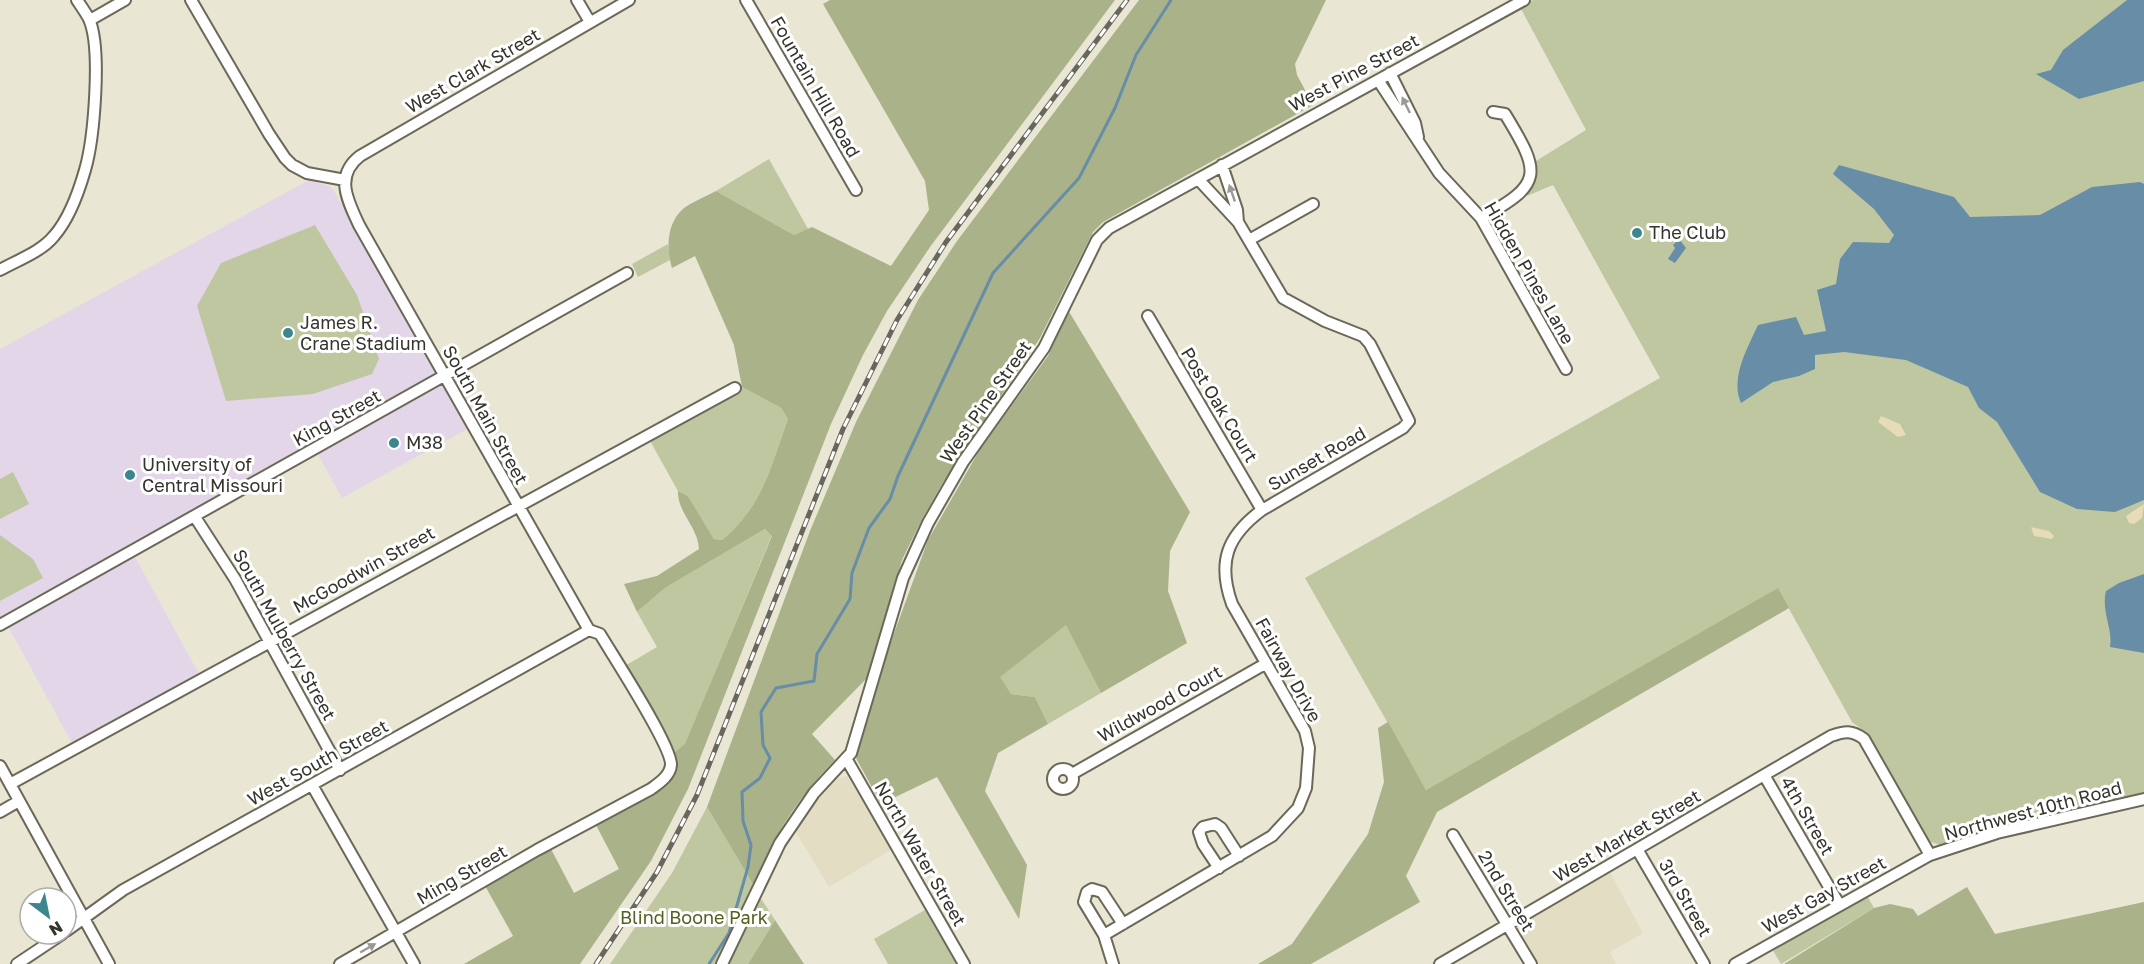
<svg xmlns="http://www.w3.org/2000/svg" width="2144" height="964" font-family="'Golos Text',sans-serif">
<style>
.built{fill:#e2ddc3}
.education{fill:#e4d6e9}
.green{fill:#bfc7a1}
.forest{fill:#a9b288}
.sand{fill:#e6dcb7}
.water{fill:#678da7}
.lines{fill:none;stroke-linecap:round;stroke-linejoin:round}
.stream{stroke:#678da7;stroke-width:3}
.minor-casing{stroke:#6b6859;stroke-width:14}
.minor{stroke:#fff;stroke-width:10}
.rail-casing{stroke:#68675d;stroke-width:5}
.rail{stroke:#fff;stroke-width:3;stroke-dasharray:9;stroke-linecap:butt}
.oneway{fill:#9a9996}
.poi-dot{fill:#3e868d;stroke:#fff;stroke-width:2}
.labels{text-anchor:middle;stroke-width:6;stroke-linejoin:round;paint-order:stroke}
.street-label{font-size:18px;fill:#34332c;stroke:#fff}
.poi-label{font-size:18px;fill:#34332c;stroke:#fff;text-anchor:start}
.park-label{font-size:18px;fill:#545e1d;stroke:#fff}
</style>
<rect width="100%" height="100%" fill="#e9e6d4"/>
<path class="built" d="M847,776L891,850L829,887L794,829L812,801L833,780Z
M1608,869L1643,933L1610,952L1616,964H1537L1518,932L1517,924Z"/>
<path class="education" d="M309,180L329,186L334,191L469,428L342,498L313,445L129,546L199,674L72,743L3,617L0,618V349Z"/>
<path class="green" d="M1533,0H2144V792L1999,826L1940,845L1928,841L1868,734L1852,722L1778,589L1426,790L1305,578L1660,378L1553,185L1527,196L1535,177L1536,161L1586,130L1520,7Z
M769,159L808,229L794,235L716,191Z
M315,225L357,295L379,359L372,374L313,394L226,401L197,306L221,263Z
M668,244L670,260L638,277L632,264Z
M742,387L781,408L788,419C771,466 763,506 722,540L714,539L688,496L678,491L649,439L734,396Z
M13,472L29,504L0,519V479Z
M765,529L772,535L685,745L674,753L623,667L657,647L637,612L665,588Z
M0,535L33,559L43,578L0,601Z
M1066,624L1101,693L1048,724L1035,697L1011,694L999,677Z
M707,807L754,886L718,964H610L672,873Z
M1866,894L1874,908L1781,964L1772,949Z
M760,897L775,920L748,964H727Z
M925,910L956,964H888L874,939Z"/>
<path class="forest" d="M830,0H1115L930,247L887,311L863,355L831,424L688,789L651,861L580,964H464L513,936L484,884L551,849L574,893L619,869L596,825L652,794L675,766L674,753L685,744L772,536L765,529L665,588L637,612L624,584L657,576L699,549C698,527 677,512 678,491L688,496L714,539L722,540C763,506 771,466 788,419L781,408L742,387L734,345L695,256L672,268C667,251 666,229 679,213C686,204 705,197 716,191L794,235L812,227L891,266L929,210L925,181L823,4Z
M1139,0H1326L1295,64L1297,75L1313,105L1103,222L1093,232L1040,338L942,484L921,521L902,560L867,678L812,734L835,760C796,800 774,835 754,886L707,807L810,531L856,422L918,300L957,241Z
M1068,310L1190,512L1170,551L1168,591L1187,643L1101,693L1066,625L1000,677L1011,694L1035,697L1048,724L998,753L985,791L1027,865L1019,919L937,777L881,804L856,758L888,650L928,540L979,451L1048,356Z
M1778,588L1789,608L1437,812L1406,876L1420,902L1311,964H1258L1292,944L1368,834L1384,782L1378,728L1388,722L1426,790Z
M1967,887L1995,934L2144,902V964H1784L1874,908L1890,904L1913,909L1918,916Z
M775,920L804,964H748Z"/>
<path class="sand" d="M1881,416L1900,424L1906,435L1898,437L1878,422Z
M2144,504L2142,518L2134,524L2129,523L2126,516Z
M2031,527L2049,531L2054,536L2052,539L2034,536Z"/>
<path class="water" d="M2127,0H2144V81L2079,99L2036,74L2051,70L2063,50Z
M1839,165L1954,197L1970,217L2040,215L2092,187L2140,182L2144,184V500L2115,512L2077,509L2040,492L1997,422L1979,408L1968,387L1906,360L1844,352L1815,355V369L1799,376L1773,382L1741,403C1730,378 1747,349 1758,325L1796,317L1804,335L1826,331L1817,290L1836,284L1840,259L1853,242L1889,243L1894,235L1874,209L1833,174Z
M1679,239L1686,248L1675,263L1668,259L1675,248L1673,245Z
M2144,574V653L2110,647C2113,628 2101,612 2106,591L2119,583Z"/>
<g class="lines">
<path class="stream" d="M709,964L729,933L748,867L751,845L743,821L742,792L760,778L770,758L763,745L761,712L776,688L814,681L817,654L850,599L852,573L869,528L890,499L898,476L993,273L1079,178L1115,108L1136,55L1171,0"/>
<g class="minor-casing">
<path id="minor" d="M191,0L269,134L285,158L292,165L307,173L345,180
M577,0L590,22
M746,0L856,190
M90,20L125,0
M1390,73L1415,123L1418,137
M1378,80L1439,173L1481,218L1566,369
M1222,165L1237,210L1238,222
M1481,218C1544,184 1541,173 1505,114L1493,112
M1249,240L1313,204
M0,270C18,260 41,252 54,236C69,219 79,191 85,170C94,139 102,48 89,19C86,13 81,6 77,0
M1148,316L1262,510
M195,517L235,579L340,770
M0,625L627,273
M847,760L964,964
M0,766L109,964
M1053 779a10 10 0 1 1 20 0a10 10 0 1 1-20 0Z
M1072,774L1265,664
M1764,775L1839,904
M10,784L735,388
M312,785L414,964
M0,812L19,801
M1453,835L1531,964
M1637,849L1704,964
M1219,868L1203,844L1199,832L1203,827L1215,824L1221,828L1239,856
M66,931L123,890L589,630
M1104,935L1272,836L1298,808L1306,788L1309,748L1305,731L1232,604C1217,562 1227,536 1262,510L1403,428L1409,421L1370,344L1363,336L1325,321L1283,298L1238,222L1198,179
M17,964L62,934
M340,964L537,850L651,789C659,783 670,776 671,765C672,746 613,656 600,634L589,630L359,225C348,201 334,176 360,156L629,0
M722,964L780,843L814,793L851,753L903,578L928,523L963,462L1044,348L1097,240L1109,228L1524,0
M1113,964L1104,935L1084,902L1087,892L1092,889L1102,892L1123,924
M1440,964L1831,736C1845,731 1852,730 1864,739L1930,855
M1735,964L1930,855L1997,833L2144,799"/>
</g>
<use href="#minor" class="minor"/>
<g class="rail-casing">
<path id="rail" d="M596,964L657,872L697,795L843,429L897,320L946,242L1127,0"/>
</g>
<use href="#rail" class="rail"/>
</g>
<defs><path id="oneway-solid" d="M-6-.8H1V-3.2L6.5 0L1 3.2V.8H-6Z" transform="scale(1.5)"/></defs>
<g class="oneway">
<use href="#oneway-solid" transform="translate(1406 105) rotate(-116)"/>
<use href="#oneway-solid" transform="translate(1232 193) rotate(-109)"/>
<use href="#oneway-solid" transform="translate(368 948) rotate(-30)"/>
</g>
<g class="poi-dot">
<circle cx="1637" cy="233" r="6"/>
<circle cx="288" cy="333" r="6"/>
<circle cx="394" cy="443" r="6"/>
<circle cx="130" cy="475" r="6"/>
</g>
<g class="labels">
<g class="street-label">
<text transform="translate(473 71) rotate(-30)" y="6">West Clark Street</text>
<text transform="translate(1354 73) rotate(-28)" y="6">West Pine Street</text>
<text transform="translate(815 87) rotate(60)" y="6">Fountain Hill Road</text>
<text transform="translate(1529 273) rotate(60)" y="6">Hidden Pines Lane</text>
<text transform="translate(986 402) rotate(-55)" y="6">West Pine Street</text>
<text transform="translate(1219 405) rotate(59)" y="6">Post Oak Court</text>
<text transform="translate(485 415) rotate(61)" y="6">South Main Street</text>
<text transform="translate(337 418) rotate(-29)" y="6">King Street</text>
<text transform="translate(1317 459) rotate(-30)" y="6">Sunset Road</text>
<text transform="translate(364 570) rotate(-29)" y="6">McGoodwin Street</text>
<text transform="translate(284 635) rotate(61)" y="6">South Mulberry Street</text>
<text transform="translate(1288 670) rotate(61)" y="6">Fairway Drive</text>
<text transform="translate(1160 704) rotate(-29)" y="6">Wildwood Court</text>
<text transform="translate(318 763) rotate(-29)" y="6">West South Street</text>
<text transform="translate(2033 811) rotate(-15)" y="6">Northwest 10th Road</text>
<text transform="translate(1807 816) rotate(60)" y="6">4th Street</text>
<text transform="translate(1627 836) rotate(-30)" y="6">West Market Street</text>
<text transform="translate(920 854) rotate(60)" y="6">North Water Street</text>
<text transform="translate(462 875) rotate(-30)" y="6">Ming Street</text>
<text transform="translate(1506 891) rotate(59)" y="6">2nd Street</text>
<text transform="translate(1824 895) rotate(-29)" y="6">West Gay Street</text>
<text transform="translate(1685 898) rotate(60)" y="6">3rd Street</text>
</g>
<g class="poi-label">
<text x="1649" y="239">The Club</text>
<text x="300" y="329">James R.<tspan x="300" dy="21">Crane Stadium</tspan></text>
<text x="406" y="449">M38</text>
<text x="142" y="471">University of<tspan x="142" dy="21">Central Missouri</tspan></text>
</g>
<g class="park-label">
<text x="694" y="924">Blind Boone Park</text>
</g>
</g>
<g transform="translate(48 916) rotate(148)"><circle r="28" fill="#ffffff" stroke="#aeadab" stroke-width="1.5"/>
<path d="M0-4.5L10 22L0 15L-10 22Z" fill="#3e868d"/>
<text y="-9" font-size="16" font-weight="bold" text-anchor="middle" fill="#34332c">N</text>
</g>
</svg>
